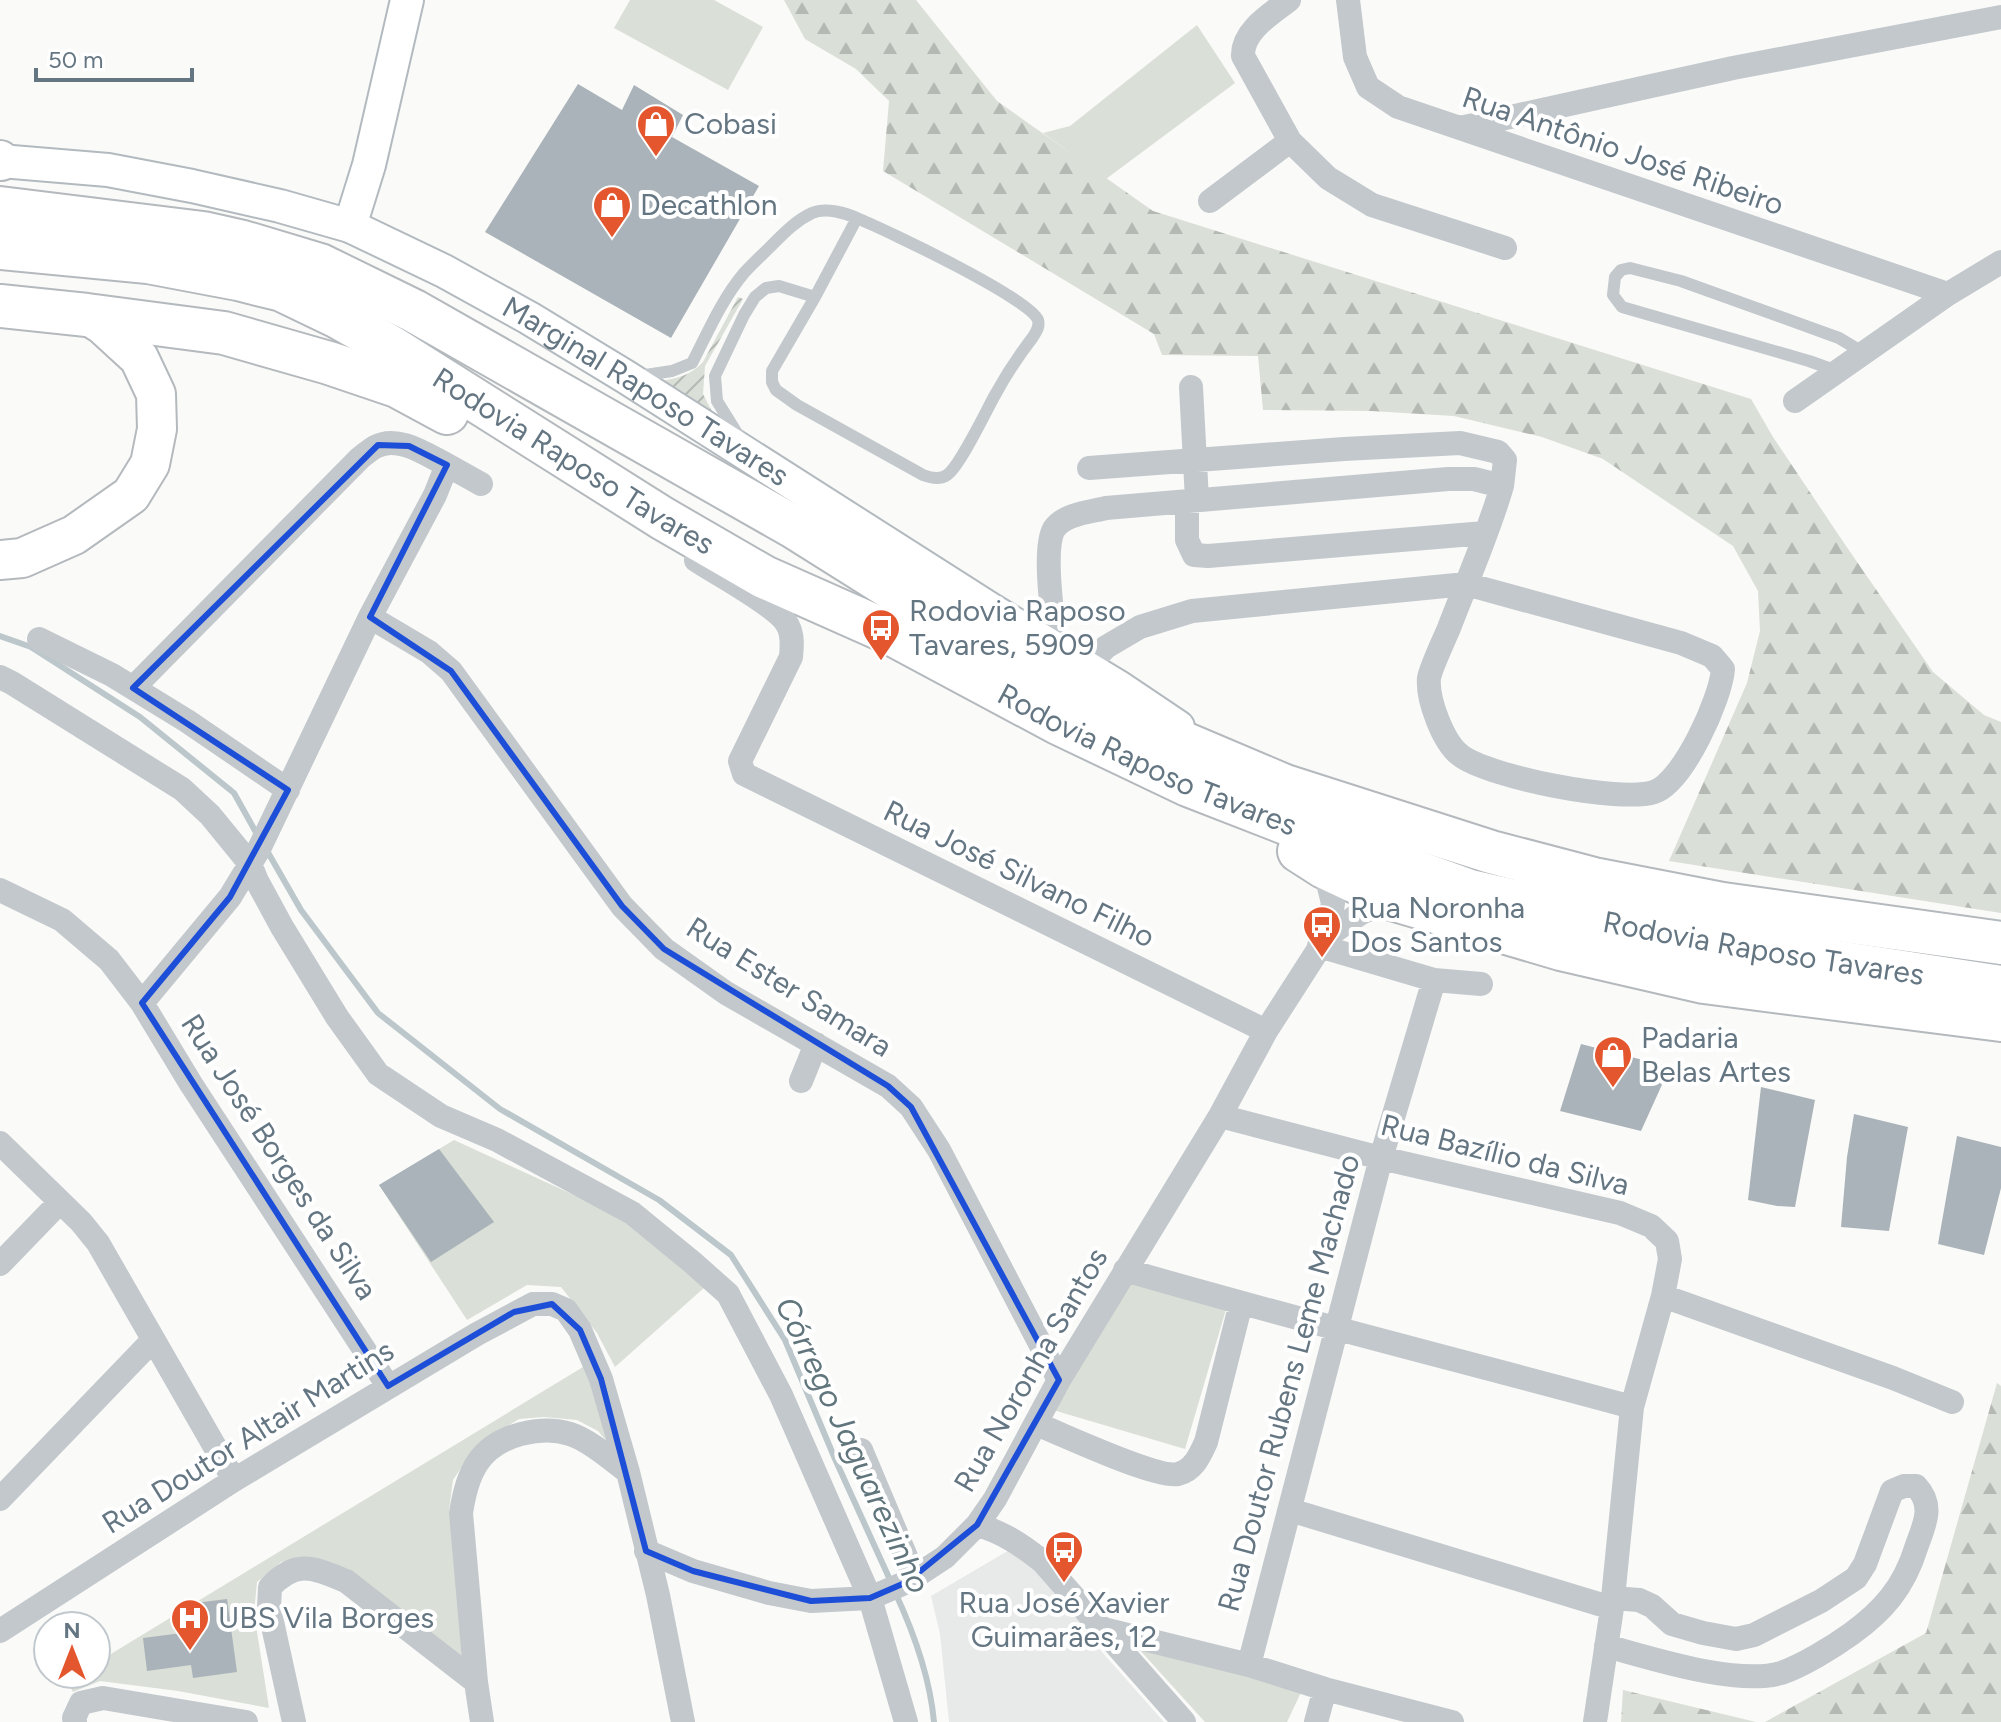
<svg xmlns="http://www.w3.org/2000/svg" width="2001" height="1722" font-family="Figtree,sans-serif">
<style>
.built{fill:#e8e9e9}
.forest{fill:url(#forest-firs)}
.park{fill:#dadfd7}
.garden{fill:url(#garden-furrows)}
.lines{fill:none;stroke-linecap:round;stroke-linejoin:round}
.stream{stroke:#bbc7cb;stroke-width:6}
.building{fill:#aab3b9}
.secondary-casing{stroke:#b3babf;stroke-width:36}
.trunk-casing{stroke:#b4b9bd;stroke-width:42}
.motorway-casing{stroke:#b4b9bd;stroke-width:46}
.service{stroke:#c3c8cc;stroke-width:12}
.minor{stroke:#c3c8cc;stroke-width:24}
.secondary{stroke:#fff;stroke-width:32}
.trunk{stroke:#fff;stroke-width:38}
.motorway{stroke:#fff;stroke-width:42}
.marked{fill:none;stroke:#1d4ed8;stroke-width:6;stroke-linejoin:round}
.labels{text-anchor:middle;stroke-width:8;stroke-linejoin:round;paint-order:stroke}
.poi-label{font-size:30px;fill:#657683;stroke:#fff;text-anchor:start}
.street-label{font-size:30px;fill:#657683;stroke:#fff}
.water-label{font-size:32px;font-style:italic;fill:#60757c;stroke:#fff}
</style>
<defs>
<pattern id="forest-firs" width="22" height="20" patternUnits="userSpaceOnUse" patternTransform="scale(2)"><rect width="22" height="20" fill="#dadfd7"/><path d="M5 1l3.5 6h-7zM16 11l3.5 6h-7z" fill="#b4b9b4"/></pattern>
<pattern id="garden-furrows" width="10" height="10" patternUnits="userSpaceOnUse" patternTransform="scale(2)"><rect width="10" height="10" fill="#dadfd7"/><path d="M-1 1l2-2M0 10L10 0M9 11l2-2" fill="none" stroke="#b4b9b4"/></pattern>
</defs>
<rect width="100%" height="100%" fill="#fafaf8"/>
<path class="built" d="M1011,1549L1056,1585L1094,1643L1164,1722H949L940,1634L931,1596Z"/>
<path class="forest" d="M784,0H916L997,101L1153,211L1751,399L1773,437L1844,543L1933,672L1984,715L2001,722V913L1669,861L1747,683L1760,631L1758,591L1733,546L1603,459L1542,437L1454,416L1371,411L1263,410L1258,356L1162,355L1154,334L883,171L889,101L856,69L805,39Z
M1997,1383L2001,1386V1722H1765L1926,1633Z
M1623,1690L1756,1722H1621Z"/>
<path class="park" d="M630,0H714L763,27L728,90L614,28Z
M1197,25L1235,83L1106,179L1043,133L1070,126Z
M454,1140L613,1213L705,1287L615,1367L597,1333L561,1287L527,1285L467,1320L379,1185Z
M1126,1280L1227,1306L1185,1449L1053,1410Z
M588,1364L615,1451L598,1431L577,1420L544,1417L519,1419L490,1437L472,1451L453,1480L449,1510L465,1662L303,1557L281,1562L257,1582L254,1613L269,1708L178,1691L100,1681L73,1692L67,1680L77,1674H96V1663Z
M1137,1647L1304,1686L1287,1722H1205Z"/>
<path class="garden" d="M738,297L743,299L705,366L703,394L715,417L658,381C676,379 690,376 703,362Z"/>
<g class="lines">
<path class="stream" d="M0,636L31,647L140,717L234,793L258,836
M266,849L301,910L378,1013L500,1109L659,1200L731,1255L785,1340L835,1459L891,1582
M895,1592C914,1633 930,1677 934,1722"/>
</g>
<path class="building" d="M578,84L622,110L634,85L683,115L672,137L759,186L671,338L485,232Z
M1581,1044L1670,1067L1641,1131L1560,1111Z
M1761,1087L1815,1100L1795,1207L1777,1206L1748,1200Z
M1854,1114L1908,1127L1889,1231L1841,1227L1847,1157Z
M1957,1136L2001,1147V1188L1984,1255L1938,1244Z
M439,1149L494,1222L431,1262L379,1185Z
M227,1599L237,1672L193,1678L191,1665L147,1671L143,1638L198,1631L195,1603Z"/>
<g class="lines">
<g class="secondary-casing">
<g id="secondary">
<path id="s1" d="M0,161L108,170L192,186L280,206L350,226L444,271L529,318L626,377L993,611L1120,688L1178,727"/>
<path d="M350,226L369,165L407,0"/>
</g>
</g>
<g class="trunk-casing">
<path id="trunk" d="M0,160L1,161
M0,560L22,558L74,535L131,495L150,464L157,429L156,394L139,358L103,325L87,315"/>
</g>
<g class="motorway-casing">
<g id="motorway">
<path d="M0,208L203,233L243,242L320,265L414,311L794,527L907,598L1115,714L1285,786L1491,852L1594,879L1723,904L2001,943"/>
<path id="s2" d="M0,248L148,262L238,279L282,290L336,316L391,347L662,518L764,577L888,632L1058,723L1188,785L1345,846L1470,891L1611,923L1758,950L2001,987"/>
<path d="M0,306L87,315L224,333L329,363L397,386L447,413"/>
<path d="M1299,851L1324,867L1392,899L1561,949L1704,982L2001,1020"/>
</g>
</g>
<path class="service" d="M1837,371L1809,361L1622,307L1613,295L1615,277L1621,270L1630,268L1681,281L1839,338L1864,353
M639,376L672,371L692,363C708,332 722,299 744,273C752,264 761,256 770,247C783,234 795,221 812,213C826,207 846,213 859,219C886,230 1031,299 1038,320C1040,327 1036,332 1033,337C1019,355 1006,375 995,395C986,411 960,466 947,475C940,480 931,478 923,475L797,405L776,390L772,382V371L815,297L857,218
M740,438L717,401L715,376L744,315L755,297L766,288L779,286L815,297"/>
<path class="minor" d="M1289,0C1271,14 1242,31 1243,56L1290,141L1328,178L1372,205L1505,248
M1348,0L1355,57L1368,87L1398,107L1948,294
M1460,128L1733,68L2001,17
M1210,201L1290,141
M1191,387L1197,500
M1795,401L1948,294L2001,262
M447,465L481,484
M1089,468L1344,449L1460,443L1498,452L1505,460L1502,486
M1187,501V540L1194,555L1208,556L1485,533
M696,560C715,573 780,607 788,626C793,635 792,646 791,657L740,761L744,774L1266,1031
M370,617L429,652L451,671L622,906L664,949L726,993L888,1086L911,1107L939,1150L1059,1380
M39,639L112,675L187,721L288,790
M1056,649C1054,624 1042,550 1054,529C1064,514 1090,512 1106,508L1448,479H1474L1502,486C1488,534 1467,581 1449,628C1444,640 1431,667 1429,678C1427,699 1443,742 1460,755C1488,777 1620,803 1654,792C1683,783 1721,698 1723,669L1712,656L1681,643L1466,584L1192,611L1140,627L1106,647L1086,667
M0,677L12,683L182,789L210,815L250,864L257,881L282,927L337,1017L378,1074L441,1116L497,1140L632,1213L692,1262L728,1294L781,1395L870,1598L906,1722
M133,688L360,458C365,454 370,450 375,447C398,434 427,455 447,465L435,495L370,617L258,851L230,897L142,1003
M0,890L62,920L109,960L142,1003L191,1084L388,1386
M1327,936L1361,913L1392,899
M1319,946L1434,980L1481,984
M801,1081L816,1044
M1220,1116L1381,1158L1620,1213L1651,1226L1667,1241L1670,1259L1663,1296L1632,1407L1612,1608L1595,1722
M0,1143L81,1222L98,1243L234,1480
M0,1264L60,1202
M1125,1270C1293,1319 1463,1361 1632,1407
M1663,1296L1893,1378L1952,1402
M1036,1424C1062,1434 1156,1479 1178,1474C1194,1470 1200,1455 1206,1442L1241,1303
M861,1450L915,1578
M0,1499L153,1340
M1290,1510L1612,1608
M977,1525C1003,1532 1023,1546 1043,1562L1184,1722
M646,1551L693,1571L769,1593L811,1601L870,1598L907,1582L945,1557L977,1525L995,1499L1059,1380L1220,1116L1266,1031L1327,936L1333,903L1324,867
M1103,1629L1249,1665L1325,1689L1452,1722
M0,1631L234,1480L477,1334L533,1304H552L566,1310L580,1330L601,1379L628,1472L658,1595L683,1722
M1606,1646C1651,1658 1736,1686 1781,1673C1802,1666 1833,1647 1851,1634C1883,1611 1904,1587 1916,1548C1924,1525 1935,1506 1916,1486H1904L1892,1491L1865,1564L1856,1578L1821,1601L1754,1635L1736,1639L1703,1633L1672,1624L1652,1606L1639,1600L1613,1598
M1249,1665L1381,1158L1434,980
M75,1722L74,1718L81,1703L103,1698L246,1722
M294,1722L269,1608L270,1587C297,1559 313,1568 346,1581L476,1682
M482,1722L476,1682L461,1513C467,1473 479,1445 521,1434C537,1430 554,1429 570,1434C589,1440 612,1460 628,1472
M1316,1722L1325,1689"/>
<use href="#secondary" class="secondary"/>
<use href="#trunk" class="trunk"/>
<use href="#motorway" class="motorway"/>
</g>
<path class="marked" d="M378,445L409,446L447,465L370,617L451,671L622,906L664,949L888,1086L911,1107L1059,1380L977,1525L907,1582L870,1598L811,1601L693,1571L646,1551L601,1379L580,1330L552,1304L514,1312L388,1386L142,1003L230,897L288,790L133,688Z"/>
<defs>
<g id="shop-pin" transform="scale(2)"><path d="M0 17L-7.5 6A9.5 9.5 0 1 1 7.5 6Z" fill="#e4572e" stroke="#fff"/><path d="M-5-2.5h2.3a2.7 3.5 0 0 1 5.4 0H5L5.5 6h-11ZM-1.5-2.5h3a1.5 2.3 0 0 0-3 0Z" fill="#fff"/></g>
<g id="bus-pin" transform="scale(2)"><path d="M0 17L-7.5 6A9.5 9.5 0 1 1 7.5 6Z" fill="#e4572e" stroke="#fff"/><path d="M-5-6H5V4H4V6H2V4H-2V6H-4V4H-5ZM-3.5-4V0h7V-4ZM-3.5 1.2v1.5H-2V1.2ZM2 1.2v1.5H3.5V1.2Z" fill="#fff"/></g>
<g id="hospital-pin" transform="scale(2)"><path d="M0 17L-7.5 6A9.5 9.5 0 1 1 7.5 6Z" fill="#e4572e" stroke="#fff"/><path d="M-5-5h3v3.5h4V-5h3V5h-3V1.5h-4V5h-3Z" fill="#fff"/></g>
</defs>
<g fill-rule="evenodd">
<use href="#shop-pin" x="656" y="124"/>
<use href="#shop-pin" x="612" y="205"/>
<use href="#bus-pin" x="881" y="628"/>
<use href="#bus-pin" x="1322" y="925"/>
<use href="#shop-pin" x="1613" y="1055"/>
<use href="#bus-pin" x="1064" y="1550"/>
<use href="#hospital-pin" x="190" y="1618"/>
</g>
<g class="labels">
<g class="poi-label">
<text x="684" y="134">Cobasi</text>
<text x="640" y="215">Decathlon</text>
<text x="909" y="621">Rodovia Raposo<tspan x="909" dy="34">Tavares, 5909</tspan></text>
<text x="1350" y="918">Rua Noronha<tspan x="1350" dy="34">Dos Santos</tspan></text>
<text x="1641" y="1048">Padaria<tspan x="1641" dy="34">Belas Artes</tspan></text>
<text x="1064" y="1613" text-anchor="middle">Rua José Xavier<tspan x="1064" dy="34">Guimarães, 12</tspan></text>
<text x="218" y="1628">UBS Vila Borges</text>
</g>
<g class="street-label">
<text transform="translate(1623 151) rotate(19)" y="10">Rua Antônio José Ribeiro</text>
<text dy="10" stroke="none"><textPath href="#s1" startOffset="696">Marginal Raposo Tavares</textPath></text>
<text dy="10" stroke="none"><textPath href="#s2" startOffset="624">Rodovia Raposo Tavares</textPath></text>
<text dy="10" stroke="none"><textPath href="#s2" startOffset="1272">Rodovia Raposo Tavares</textPath></text>
<text transform="translate(1019 874) rotate(26)" y="10">Rua José Silvano Filho</text>
<text dy="10" stroke="none"><textPath href="#s2" startOffset="1920">Rodovia Raposo Tavares</textPath></text>
<text transform="translate(789 987) rotate(32)" y="10">Rua Ester Samara</text>
<text transform="translate(1505 1155) rotate(14)" y="10">Rua Bazílio da Silva</text>
<text transform="translate(279 1157) rotate(57)" y="10">Rua José Borges da Silva</text>
<text transform="translate(1031 1370) rotate(-60)" y="10">Rua Noronha Santos</text>
<text transform="translate(1289 1383) rotate(-75)" y="10">Rua Doutor Rubens Leme Machado</text>
<text transform="translate(248 1437) rotate(-32)" y="10">Rua Doutor Altair Martins</text>
</g>
<g class="water-label">
<text transform="translate(853 1445) rotate(65)" y="11">Córrego Jaguarezinho</text>
</g>
</g>
<g transform="translate(72 1650)"><circle r="38" fill="#ffffff" stroke="#c1c8cd" stroke-width="2"/>
<path d="M0-6L14 30L0 20L-14 30Z" fill="#e4572e"/>
<text y="-12" font-size="22" font-weight="bold" text-anchor="middle" fill="#657683">N</text>
</g>
<path d="M36 68v12h156v-12" fill="none" stroke="#657683" stroke-width="4"/>
<text x="48" y="68" font-size="24" fill="#657683" stroke="#ffffff" stroke-width="6" paint-order="stroke">50 m</text>
</svg>
